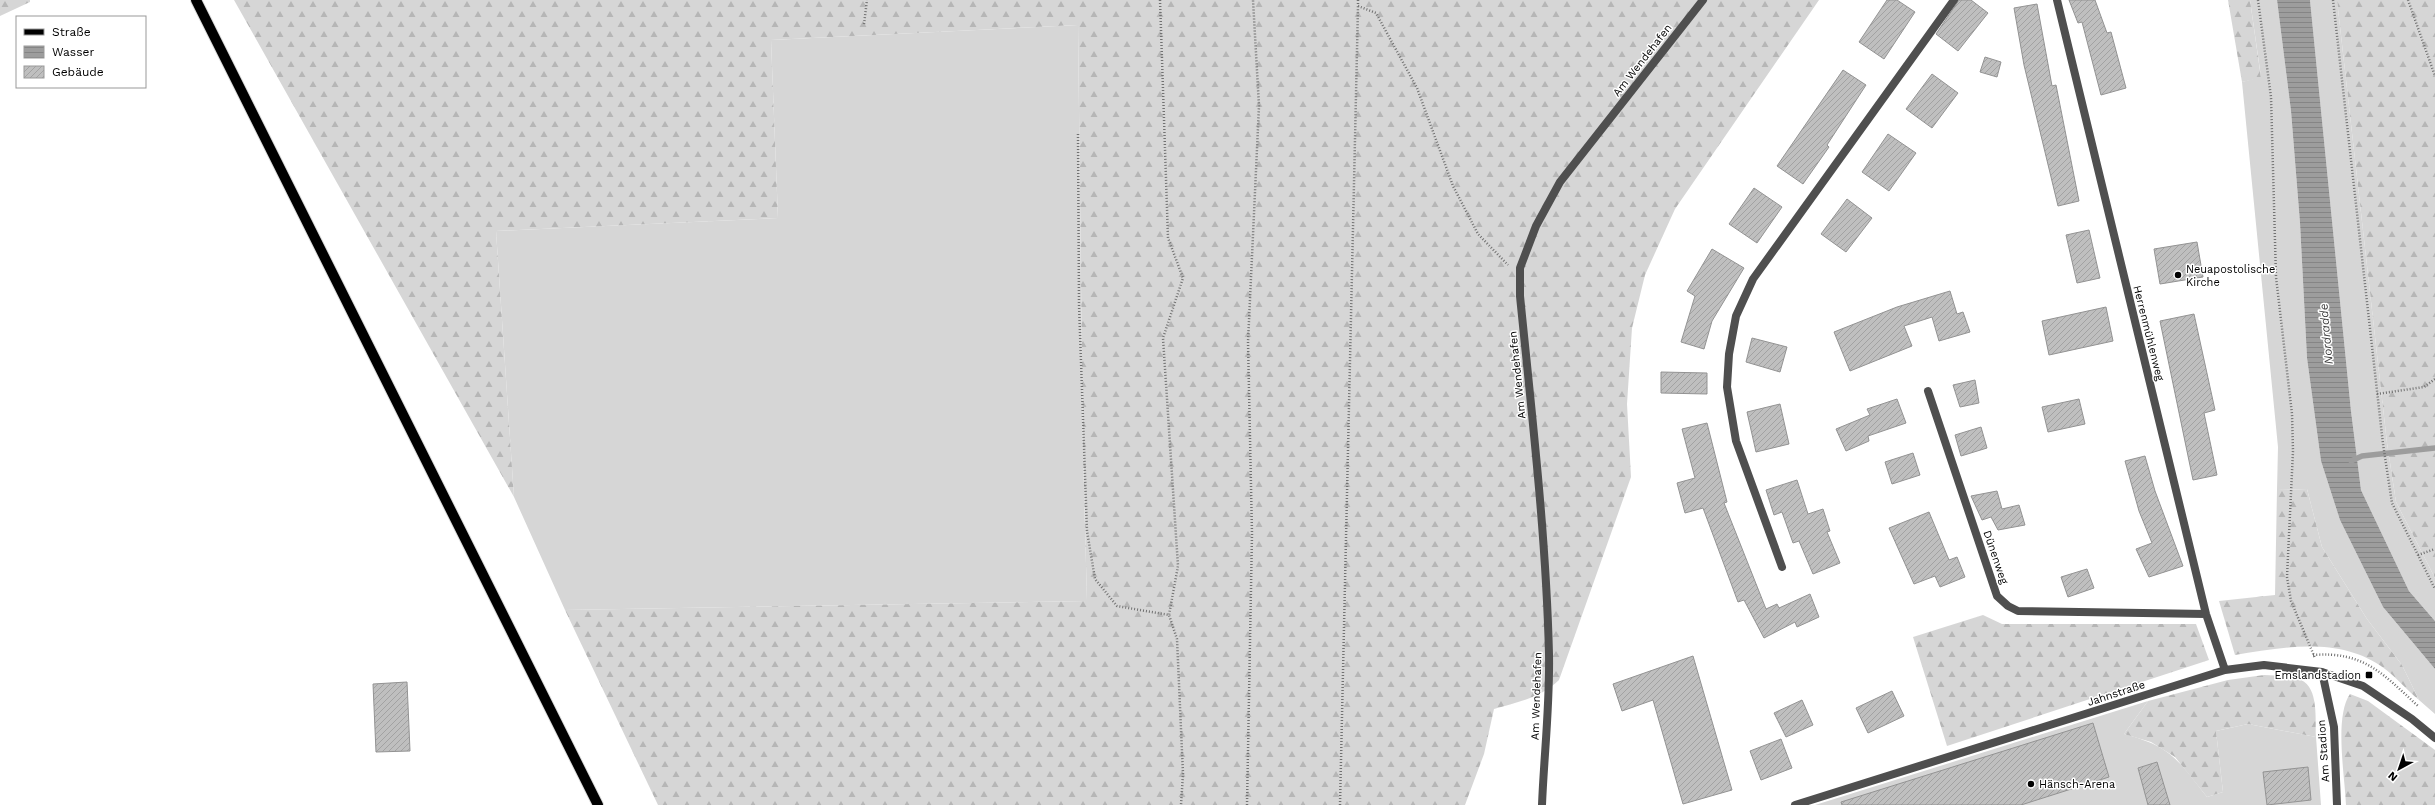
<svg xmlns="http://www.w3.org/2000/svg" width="2435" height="805" font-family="'Work Sans',sans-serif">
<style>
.grass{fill:#d6d6d6}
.forest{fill:url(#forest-firs)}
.water{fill:url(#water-rules)}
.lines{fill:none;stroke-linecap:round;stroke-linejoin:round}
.stream{stroke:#9d9d9d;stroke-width:5.5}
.building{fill:url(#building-hatch);stroke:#939393}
.primary-casing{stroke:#dbdbdb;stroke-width:12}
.path{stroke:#717171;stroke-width:2.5;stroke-dasharray:1 2;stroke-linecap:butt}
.street{stroke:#4f4f4f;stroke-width:8}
.primary{stroke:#000;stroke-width:10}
.poi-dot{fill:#000;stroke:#fff;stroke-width:1.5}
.labels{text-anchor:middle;stroke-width:3;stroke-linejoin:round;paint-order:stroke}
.street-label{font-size:11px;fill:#000;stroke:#fff}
.poi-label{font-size:11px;fill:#000;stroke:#fff;text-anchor:start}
.water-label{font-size:12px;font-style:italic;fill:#3e3e3e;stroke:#fff}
</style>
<defs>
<pattern id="forest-firs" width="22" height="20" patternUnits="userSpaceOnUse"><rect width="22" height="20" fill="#d6d6d6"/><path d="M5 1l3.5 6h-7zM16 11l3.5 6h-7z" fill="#b6b6b6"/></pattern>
<pattern id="water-rules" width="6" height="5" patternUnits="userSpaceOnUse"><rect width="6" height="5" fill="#9d9d9d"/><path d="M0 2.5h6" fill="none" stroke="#858585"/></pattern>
<pattern id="building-hatch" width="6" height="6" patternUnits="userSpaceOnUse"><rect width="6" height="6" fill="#bfbfbf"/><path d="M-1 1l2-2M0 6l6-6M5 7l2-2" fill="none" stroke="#a2a2a2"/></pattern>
</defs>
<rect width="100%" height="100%" fill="#fff"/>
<path class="grass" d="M2250,0H2277L2291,111L2300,223L2307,358L2321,461L2340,520L2383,607L2435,669V714L2419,700L2402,665L2367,619L2322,547L2307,489L2277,490L2278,447L2242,82L2261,77Z
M2310,0H2337L2387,443L2396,502L2435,578V621L2409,591L2361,490L2351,411Z
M1078,25L1083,454L1087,601L565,610L514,497L496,231L778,218L771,40Z
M2148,701L2124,734C2172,747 2177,759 2207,797L2223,792L2216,731L2248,724L2316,737L2321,805H1815Z"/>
<path class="forest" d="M0,0H30V2L0,16Z
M234,0H1819L1675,209L1645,275L1632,328L1627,404L1631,477L1559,680C1541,698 1517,702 1494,709L1484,754L1465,805H658L565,610L1087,601L1083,454L1078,25L771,40L778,218L496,231L514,497Z
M2228,0H2250L2261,78L2242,82Z
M2337,0H2435V578L2396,502L2387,443Z
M2307,489L2322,547L2367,619L2402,665L2419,700C2407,690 2397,678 2385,669C2341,636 2285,647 2235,655L2219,601L2275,595L2277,490Z
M1983,615L2002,624H2196L2209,660L1947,746L1913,637Z
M2264,675C2275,676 2291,675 2301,680C2319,688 2315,720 2316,737L2248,724L2216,731L2223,792L2207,797L2175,757L2151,742L2124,734L2148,701L2228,680Z
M2350,694L2368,701L2435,750V805H2346C2345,777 2334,717 2350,694Z"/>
<path class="water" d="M2277,0H2310L2351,411L2361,490L2409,591L2435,621V669L2383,607L2340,520L2321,461L2307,358L2300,223L2291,111Z"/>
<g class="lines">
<path class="stream" d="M2351,461L2362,456L2435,448"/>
</g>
<path class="building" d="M1887,0H1897L1915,12L1884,59L1859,42Z
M1959,0H1971L1988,13L1958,51L1936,34Z
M2069,0H2095L2107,33L2111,32L2126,88L2101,95L2082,22L2078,23Z
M2037,4L2052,86L2056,85L2079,201L2058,206L2024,65L2014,8Z
M1985,57L2001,62L1997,77L1980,72Z
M1843,70L1866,85L1827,145L1829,147L1803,184L1777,166Z
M1932,74L1958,93L1932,128L1906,109Z
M1888,134L1916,153L1889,191L1862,172Z
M1754,188L1782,207L1757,243L1729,224Z
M1847,199L1872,218L1846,252L1821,234Z
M2089,230L2100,278L2077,283L2066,235Z
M2197,242L2203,277L2160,284L2154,249Z
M1712,249L1744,268L1712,321L1704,349L1681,342L1695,296L1687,291Z
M1950,291L1957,314L1963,312L1970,332L1939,341L1932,317L1904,326L1912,346L1850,371L1834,332L1897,307Z
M2106,307L2113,341L2049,355L2042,321Z
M2194,314L2215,410L2204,413L2217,475L2193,480L2160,321Z
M1752,338L1787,347L1780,372L1746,362Z
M1661,372L1707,373V394L1661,393Z
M1975,380L1979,403L1960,407L1953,385Z
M1897,399L1906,423L1868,436L1869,441L1846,451L1836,429L1870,415L1867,409Z
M2079,399L2085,424L2048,432L2042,407Z
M1780,404L1789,444L1756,452L1747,412Z
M1707,423L1727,502L1724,503L1766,609L1777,604L1779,608L1810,594L1819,617L1797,627L1795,622L1764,638L1744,600L1738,602L1703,508L1685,513L1677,483L1695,478L1682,429Z
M1981,427L1987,448L1961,456L1955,435Z
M1913,453L1920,475L1892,484L1885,462Z
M2145,456L2155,491L2183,566L2149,577L2136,549L2152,543L2139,511L2125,461Z
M1797,480L1808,514L1823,509L1830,531L1827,532L1840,563L1813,574L1799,541L1793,543L1782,512L1774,515L1766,490Z
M1997,491L2002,509L2019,505L2025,525L1998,530L1991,517L1982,520L1971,496Z
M1929,512L1949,560L1957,557L1965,577L1940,587L1935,576L1914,584L1889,528Z
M2087,569L2094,588L2068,597L2061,577Z
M1693,656L1732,790L1683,804L1653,700L1622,711L1613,684Z
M407,682L410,751L376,752L373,684Z
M1892,691L1904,716L1868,733L1856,708Z
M1802,700L1813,725L1786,737L1774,713Z
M2093,723L2109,777L2021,805H1842L1841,802Z
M1781,739L1792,768L1761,780L1750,751Z
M2157,762L2170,805H2148L2138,768Z
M2308,767L2311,800L2267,805L2263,772Z"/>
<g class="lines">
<g class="primary-casing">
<path id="primary" d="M196,0L598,805"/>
</g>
<path class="path" d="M1160,0L1168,238L1183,278L1163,338L1178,566L1169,615
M1358,0V6L1376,13L1417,88L1453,186L1478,234L1508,265
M2258,0L2271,97L2276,277L2292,414L2293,451L2287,577L2291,601L2315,658
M2333,0L2383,444L2392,503L2435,589
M2408,0L2435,76
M864,24L867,0
M1078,134L1079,305L1087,531L1095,579L1117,606L1169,615L1177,639L1183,774L1181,805
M2377,394L2424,387L2435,379
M2418,555L2435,549
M2313,655C2364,651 2383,674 2418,706
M1247,805L1252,534L1248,342L1259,106L1253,0
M1340,805L1358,6"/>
<path class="street" d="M2057,0L2206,614L2225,670
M1928,391L1997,596L2008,606L2018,611L2206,614
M1782,567L1736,441L1727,387L1729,354L1736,316L1753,279L1954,0
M2322,672L2334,727L2337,805
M1542,805C1544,755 1550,705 1549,654C1546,535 1532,416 1520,296V268L1536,226L1560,182L1703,0
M1795,805L2225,670L2264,665L2322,672L2363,686L2412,719L2435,738"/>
<use href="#primary" class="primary"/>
</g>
<g class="poi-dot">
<circle cx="2178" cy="275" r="4"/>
<rect x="2365" y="671" width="8" height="8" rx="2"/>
<circle cx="2031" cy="784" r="4"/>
</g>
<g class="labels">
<g class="street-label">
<text transform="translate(1642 60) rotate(-52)" y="4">Am Wendehafen</text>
<text transform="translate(2149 333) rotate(76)" y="4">Herrenmühlenweg</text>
<text transform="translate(1517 375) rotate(-96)" y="4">Am Wendehafen</text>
<text transform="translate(1996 557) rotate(71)" y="4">Dünenweg</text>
<text transform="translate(2116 693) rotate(-18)" y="4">Jahnstraße</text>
<text transform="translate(1536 696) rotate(-88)" y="4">Am Wendehafen</text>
<text transform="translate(2323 751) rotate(-94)" y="4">Am Stadion</text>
</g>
<g class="poi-label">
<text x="2186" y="273">Neuapostolische<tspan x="2186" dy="13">Kirche</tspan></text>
<text x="2361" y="679" text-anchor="end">Emslandstadion</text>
<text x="2039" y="788">Hänsch-Arena</text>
</g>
<g class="water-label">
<text transform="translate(2326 334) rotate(-95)" y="4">Nordradde</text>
</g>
</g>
<rect x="16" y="16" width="130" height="72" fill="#ffffff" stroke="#999999"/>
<rect x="24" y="29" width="20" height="6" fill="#000000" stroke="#999999"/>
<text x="52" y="36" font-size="12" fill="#000000">Straße</text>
<rect x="24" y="46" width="20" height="12" fill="url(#water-rules)" stroke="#999999"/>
<text x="52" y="56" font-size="12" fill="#000000">Wasser</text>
<rect x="24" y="66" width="20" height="12" fill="url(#building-hatch)" stroke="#999999"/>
<text x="52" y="76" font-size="12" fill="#000000">Gebäude</text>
<g transform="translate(2399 769) rotate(220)" stroke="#ffffff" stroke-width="3" paint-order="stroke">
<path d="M0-3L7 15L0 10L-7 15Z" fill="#000000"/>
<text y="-6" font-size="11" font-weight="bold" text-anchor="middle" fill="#000000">N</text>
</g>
</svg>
